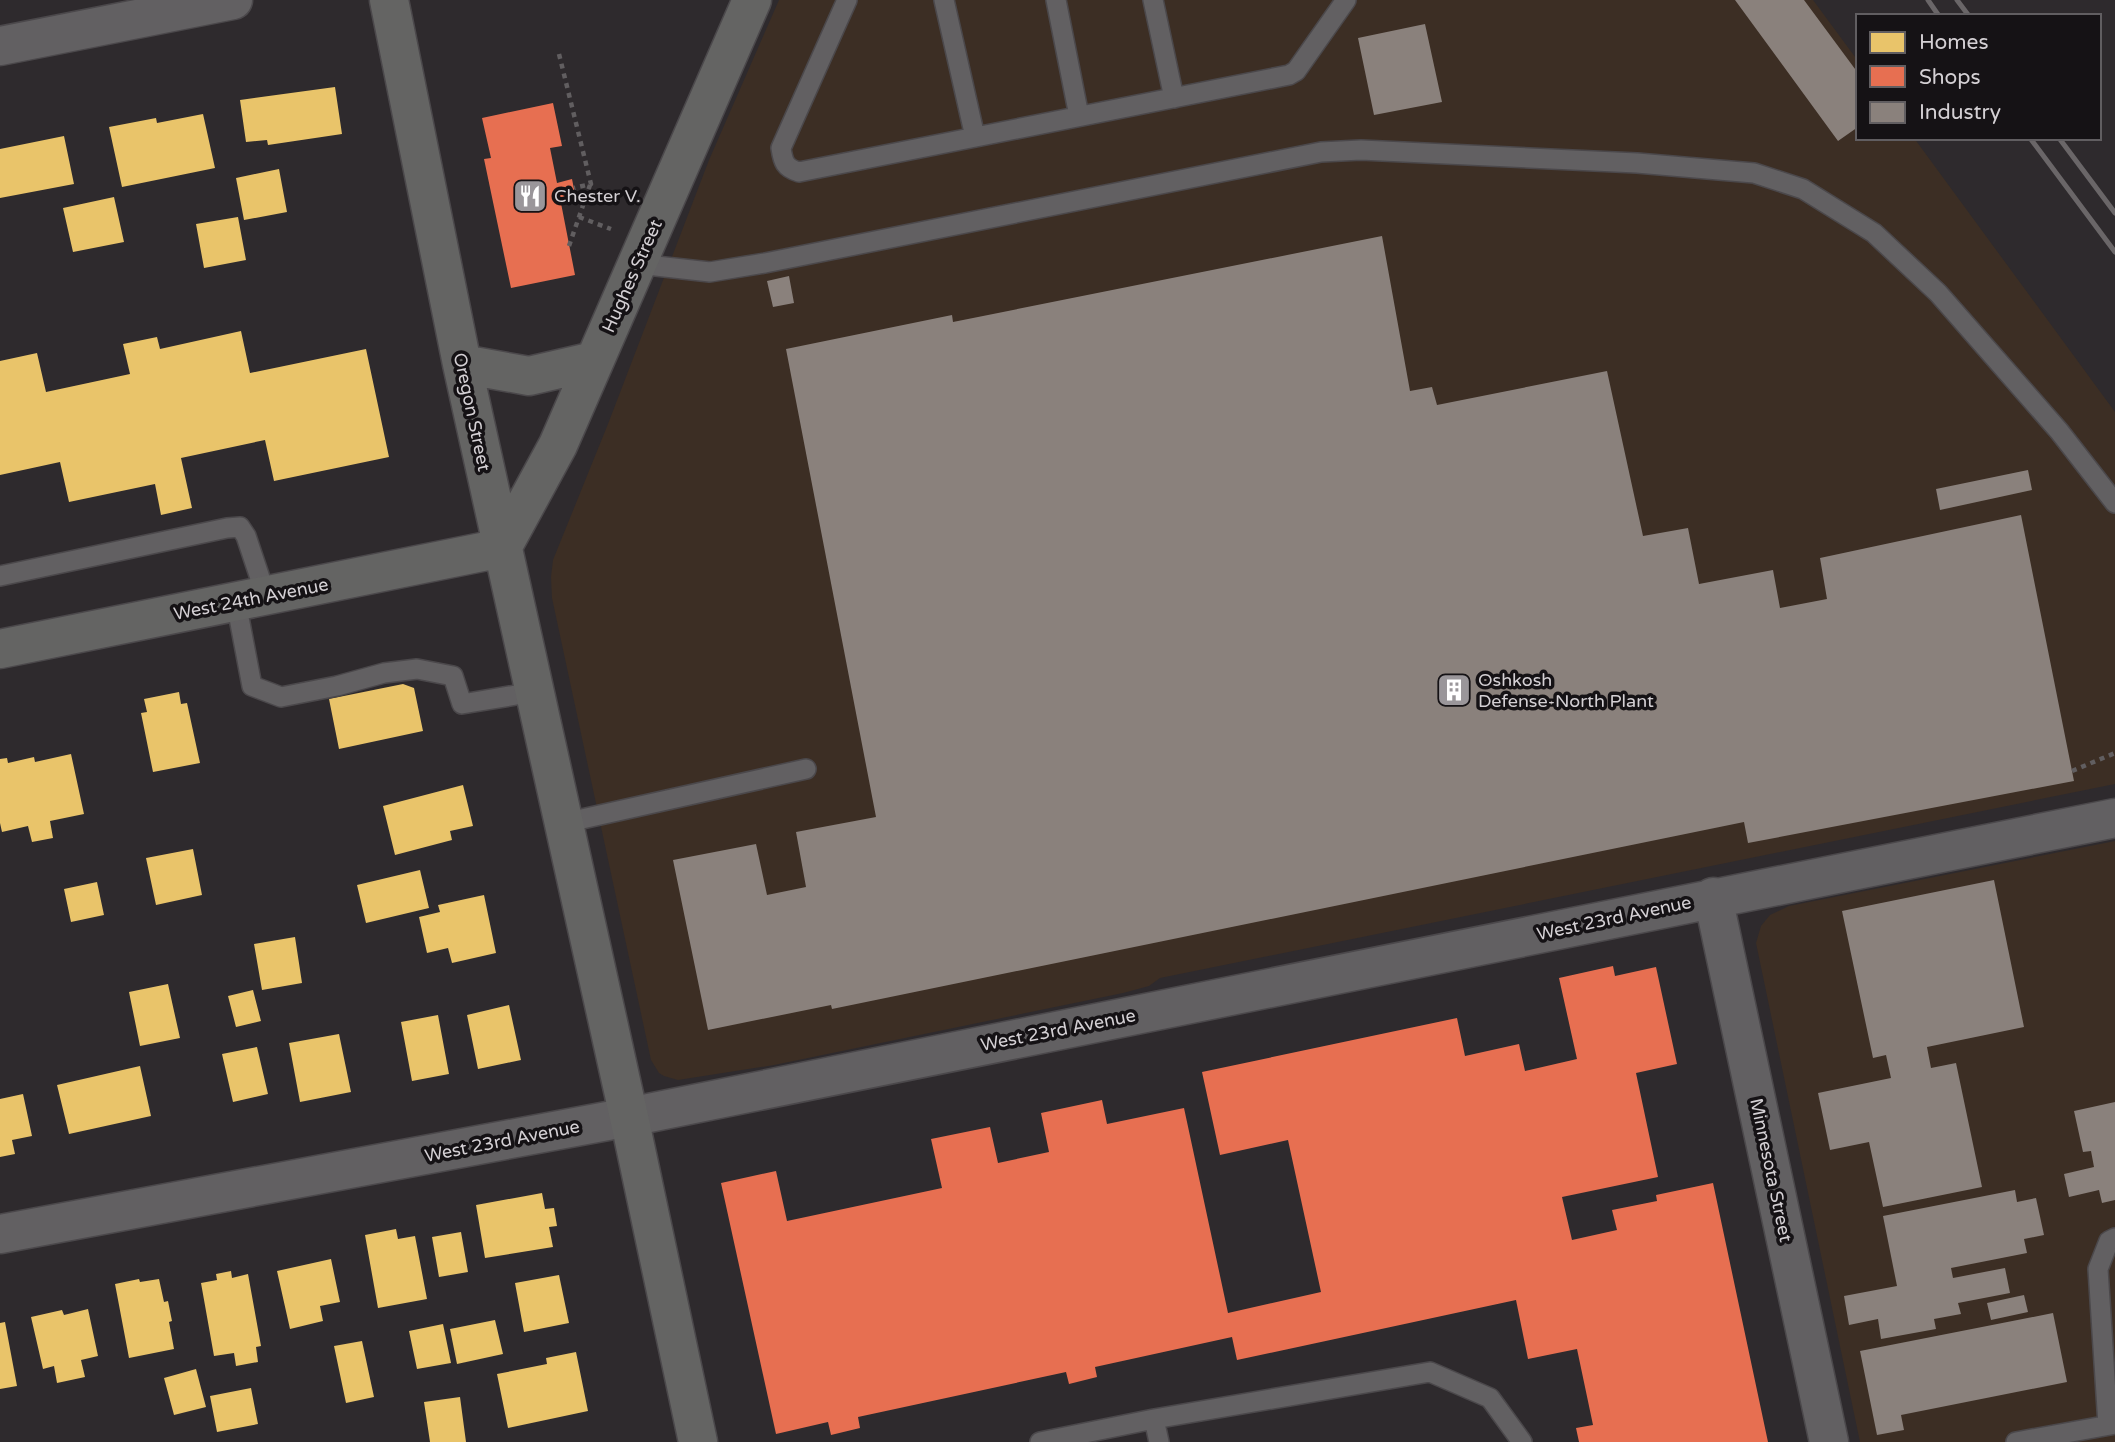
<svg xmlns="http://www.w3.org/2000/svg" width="2115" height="1442" font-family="'Varela Round',sans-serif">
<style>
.industrial{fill:#3c2e24}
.homes{fill:#e9c46a}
.shops{fill:#e76f51}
.industry{fill:#8a817c}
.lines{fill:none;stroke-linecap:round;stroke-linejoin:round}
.lane-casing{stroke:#4b484b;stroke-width:22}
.street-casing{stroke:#4b484b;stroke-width:41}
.secondary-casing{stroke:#4b484b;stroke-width:41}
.path{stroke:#615e60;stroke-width:4.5;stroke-dasharray:5 5;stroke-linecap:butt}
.lane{stroke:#626062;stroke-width:19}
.street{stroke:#626062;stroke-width:38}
.secondary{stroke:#646463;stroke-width:38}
.rail{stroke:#6a6668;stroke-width:5}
.labels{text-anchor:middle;stroke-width:7;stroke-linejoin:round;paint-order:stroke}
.poi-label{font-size:18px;fill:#d4d0d4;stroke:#151215;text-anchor:start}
.street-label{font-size:18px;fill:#d4d0d4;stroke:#151215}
</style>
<rect width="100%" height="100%" fill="#2e2a2d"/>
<path class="industrial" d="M779,0H1813L1858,61V138H1914L2115,412V784L1160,978L1149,986L1123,993L774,1065L678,1080L664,1076L659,1073L651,1060L552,598L551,577L553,560L608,424L709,160Z
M2115,841V1442H1860L1756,943L1761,926L1770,915L1789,906Z"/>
<path class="homes" d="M335,87L342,134L268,145L267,140L246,142L240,100Z
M203,114L215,168L122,187L109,127L156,118L157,123Z
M64,136L74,184L0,198V149Z
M279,169L287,212L244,220L236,178Z
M114,197L124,242L73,252L63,208Z
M238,217L246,260L204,268L196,224Z
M241,331L250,373L366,349L389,457L274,481L265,440L181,458L192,508L161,515L155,484L69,502L60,462L0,475V361L37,353L46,392L130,374L123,344L157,337L160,349Z
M403,684L414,688L423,731L339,749L329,699Z
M179,692L181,704L187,703L200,763L153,772L141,713L147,712L144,699Z
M71,754L84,814L50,821L53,838L32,842L28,826L2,832L0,823V759L7,758L8,763L34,757L35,762Z
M463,785L473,826L450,831L452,840L395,855L383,806Z
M193,849L202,895L156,905L146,858Z
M420,870L429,908L366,923L357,885Z
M97,882L104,915L71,922L64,889Z
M484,895L496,953L452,963L448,948L427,953L419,917L440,912L438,905Z
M295,937L302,983L262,990L254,944Z
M168,984L180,1038L140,1046L129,992Z
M253,990L261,1021L236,1027L228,996Z
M509,1005L521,1060L478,1069L467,1015Z
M438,1015L449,1074L412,1081L401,1022Z
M339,1034L351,1092L300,1102L289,1043Z
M257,1047L268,1094L233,1102L222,1054Z
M140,1066L151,1116L69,1134L57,1085Z
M23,1094L32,1136L12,1140L15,1154L0,1157V1099Z
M542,1193L545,1209L554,1208L557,1226L549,1227L553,1247L485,1258L476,1205Z
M396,1229L398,1239L415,1236L427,1299L378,1308L365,1235Z
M461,1232L468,1272L439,1277L432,1237Z
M331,1259L340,1302L320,1306L323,1321L290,1329L277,1271Z
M231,1271L232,1278L248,1274L261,1346L256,1347L258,1362L236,1366L234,1353L214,1356L201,1283L217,1280L216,1274Z
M559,1275L569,1323L524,1332L515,1283Z
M139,1279L140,1282L159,1279L164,1302L168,1301L172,1321L169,1322L174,1349L129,1358L115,1284Z
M88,1309L98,1356L81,1360L85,1377L57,1383L54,1366L43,1369L31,1317L62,1310L64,1315Z
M495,1320L503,1354L457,1364L450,1329Z
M5,1322L17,1386L0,1389V1323Z
M443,1324L451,1363L417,1369L409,1331Z
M362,1341L374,1397L346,1403L334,1346Z
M576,1352L588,1411L508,1428L497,1374L547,1364L546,1358Z
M196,1369L206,1407L174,1415L164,1378Z
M251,1388L258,1424L217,1432L210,1396Z
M460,1397L466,1442H430L424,1402Z"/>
<path class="shops" d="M553,103L562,146L550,148L557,183L572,179L575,194L560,198L575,275L511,288L484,159L491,158L482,118Z
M1613,966L1615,976L1656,967L1677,1064L1636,1073L1658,1177L1562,1197L1572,1240L1617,1230L1612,1210L1657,1201L1656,1195L1713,1183L1768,1442H1579L1576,1428L1593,1425L1577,1349L1528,1359L1516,1300L1237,1360L1232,1337L1095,1367L1097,1377L1069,1384L1066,1372L858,1417L860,1428L831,1435L828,1422L776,1434L721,1183L776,1171L787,1221L942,1188L931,1139L990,1127L998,1163L1049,1152L1041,1113L1102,1100L1107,1124L1184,1108L1228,1313L1321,1292L1288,1140L1220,1155L1202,1072L1457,1018L1465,1056L1519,1044L1525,1071L1577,1059L1559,978Z"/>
<path class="industry" d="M1735,0H1804L1858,73V127L1838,141Z
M1425,24L1442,102L1374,115L1358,38Z
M1382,236L1410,391L1432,387L1437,405L1607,371L1643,536L1688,528L1699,584L1773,570L1780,608L1827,599L1820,558L2021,515L2074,781L1748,843L1744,822L832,1009L831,1005L708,1030L673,860L756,844L767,895L806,887L796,832L876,817L786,349L952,315L953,322Z
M789,276L794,303L773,307L767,281Z
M2028,470L2032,490L1940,510L1936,489Z
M1994,880L2024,1027L1927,1047L1931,1068L1956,1063L1982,1187L1883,1207L1869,1142L1830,1150L1818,1093L1891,1078L1886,1055L1873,1058L1842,911Z
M2115,1102V1200L2102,1203L2099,1190L2069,1197L2064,1174L2094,1167L2091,1151L2083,1152L2074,1111Z
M2015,1190L2017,1202L2036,1198L2044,1235L2024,1239L2027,1253L1951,1268L1953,1278L2005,1268L2010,1293L1958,1303L1961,1314L1934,1319L1936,1329L1881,1339L1878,1319L1849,1325L1844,1296L1897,1286L1883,1216Z
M2024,1295L2028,1312L1991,1320L1987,1303Z
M2053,1313L2067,1382L1901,1415L1904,1430L1877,1435L1860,1351Z"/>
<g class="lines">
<g class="lane-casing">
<path id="lane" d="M847,0L781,148C783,162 785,168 799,172L1289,75L1296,71L1346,0
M944,0L975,137
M1056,0L1079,116
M1153,0L1174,98
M638,264L710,272L765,263L1321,152L1361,150L1637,163L1754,173L1803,189L1874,233L1938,293L2059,431L2115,503
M0,576L227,528L240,527L246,536L266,596
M236,602L252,686L281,697L337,686L384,673L417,669L453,676L462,704L534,692
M564,823L806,769
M1154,1419L1159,1442
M2108,1425L2098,1269L2109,1241L2115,1238
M1040,1442L1154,1419L1430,1372L1490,1398L1522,1442
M2016,1442L2115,1424"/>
</g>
<g class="street-casing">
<path id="street" d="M0,46L233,0
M1713,897L1829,1442
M0,1234L629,1117L2115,818"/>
</g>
<g class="secondary-casing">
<path id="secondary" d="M389,0L462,364L629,1117L698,1442
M462,364L529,376L594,361
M502,548L558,445L752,0
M0,649L502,548"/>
</g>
<path class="path" d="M559,54L591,184L574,188
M579,217L611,229
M569,246L590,185
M2072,771L2115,753"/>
<use href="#lane" class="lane"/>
<use href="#street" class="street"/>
<use href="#secondary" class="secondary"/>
<path class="rail" d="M1928,0L1939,16
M1957,0L1969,16
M2030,138L2115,252
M2059,138L2115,213"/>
</g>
<defs>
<g id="restaurant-square" transform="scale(1.75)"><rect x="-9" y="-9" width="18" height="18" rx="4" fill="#9a969a" stroke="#151215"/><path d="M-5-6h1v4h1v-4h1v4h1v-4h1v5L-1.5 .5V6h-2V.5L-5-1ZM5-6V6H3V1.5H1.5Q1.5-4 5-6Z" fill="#fff"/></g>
<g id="building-square" transform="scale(1.75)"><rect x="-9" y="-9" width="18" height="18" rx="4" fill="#9a969a" stroke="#151215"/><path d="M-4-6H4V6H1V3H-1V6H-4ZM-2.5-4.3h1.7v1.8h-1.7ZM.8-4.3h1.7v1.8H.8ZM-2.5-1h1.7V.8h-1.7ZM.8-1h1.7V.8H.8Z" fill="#fff"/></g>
</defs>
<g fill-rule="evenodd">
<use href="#restaurant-square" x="530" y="196"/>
<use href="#building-square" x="1454" y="690"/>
</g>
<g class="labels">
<g class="poi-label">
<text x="554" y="202">Chester V.</text>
<text x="1478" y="686">Oshkosh<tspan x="1478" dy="21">Defense-North Plant</tspan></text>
</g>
<g class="street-label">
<text transform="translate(632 276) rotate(-66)" y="6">Hughes Street</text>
<text transform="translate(472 412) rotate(78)" y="6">Oregon Street</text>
<text transform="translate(251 599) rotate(-11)" y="6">West 24th Avenue</text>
<text transform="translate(1614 918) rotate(-12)" y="6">West 23rd Avenue</text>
<text transform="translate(1058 1030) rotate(-11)" y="6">West 23rd Avenue</text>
<text transform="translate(502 1141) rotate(-11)" y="6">West 23rd Avenue</text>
<text transform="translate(1771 1170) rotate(78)" y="6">Minnesota Street</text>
</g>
</g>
<rect x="1856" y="14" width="245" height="126" fill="#151215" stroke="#615e61" stroke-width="2"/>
<rect x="1870" y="32" width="35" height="21" fill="#e9c46a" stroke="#615e61" stroke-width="2"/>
<text x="1919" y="49" font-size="21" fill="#d4d0d4">Homes</text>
<rect x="1870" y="66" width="35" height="21" fill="#e76f51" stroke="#615e61" stroke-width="2"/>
<text x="1919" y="84" font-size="21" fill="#d4d0d4">Shops</text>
<rect x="1870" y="102" width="35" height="21" fill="#8a817c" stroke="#615e61" stroke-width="2"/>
<text x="1919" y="119" font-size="21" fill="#d4d0d4">Industry</text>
</svg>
